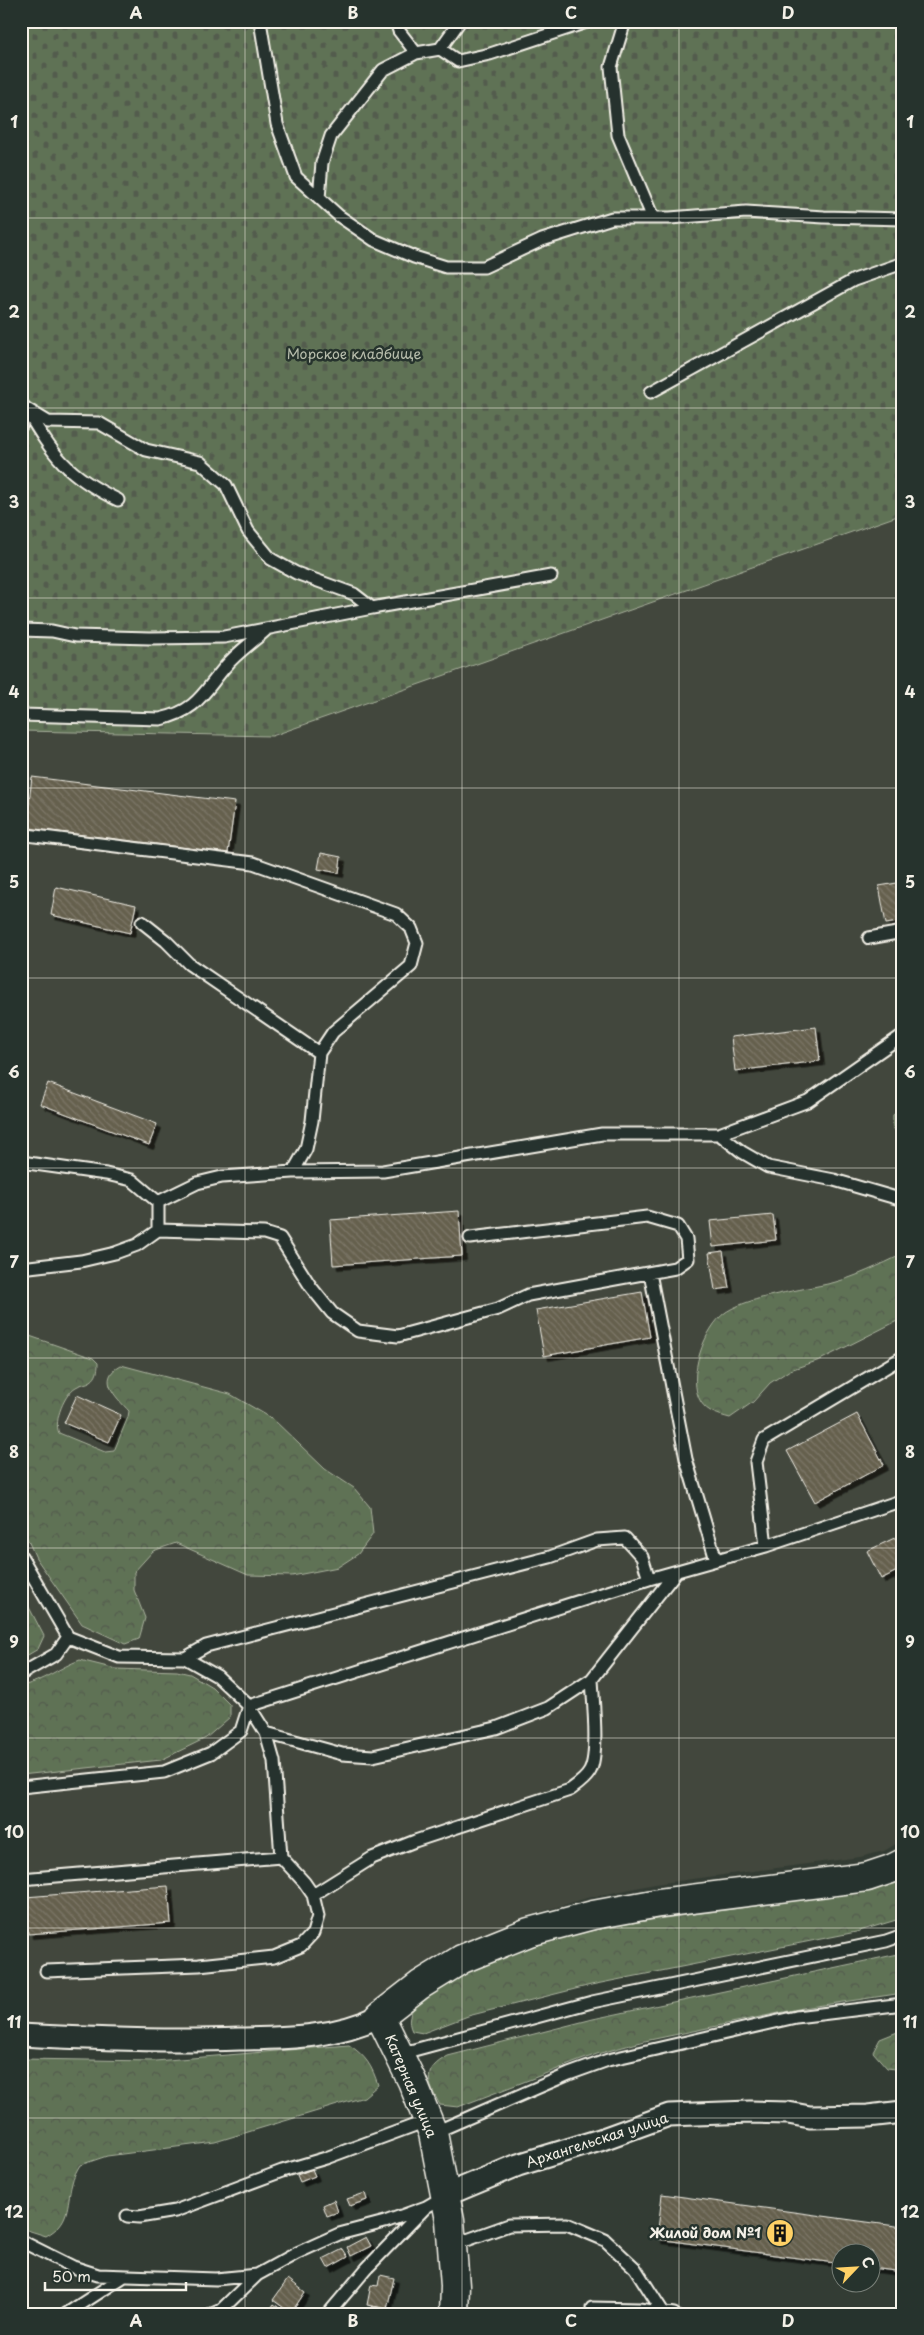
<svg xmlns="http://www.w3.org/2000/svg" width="924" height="2335" font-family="'Playpen Sans',sans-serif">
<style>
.built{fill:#42473c}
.forest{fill:url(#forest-crowns);stroke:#aab29e}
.cemetery{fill:url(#cemetery-stones);stroke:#aab29e}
.building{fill:url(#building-back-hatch);stroke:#f4f1e8;filter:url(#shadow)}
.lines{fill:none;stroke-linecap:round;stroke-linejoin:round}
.lane-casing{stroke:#f4f1e8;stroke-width:15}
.street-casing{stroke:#f4f1e8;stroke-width:25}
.secondary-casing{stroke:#f4f1e8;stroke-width:31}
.lane{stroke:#26332d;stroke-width:11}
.street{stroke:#26332d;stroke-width:21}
.secondary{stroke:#26332d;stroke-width:28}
.grid{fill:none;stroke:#f4f1e8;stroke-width:1;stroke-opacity:0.55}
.labels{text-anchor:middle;stroke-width:5;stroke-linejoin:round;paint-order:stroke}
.park-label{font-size:14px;fill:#b8bead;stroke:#26332d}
.street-label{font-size:14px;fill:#f4f1e8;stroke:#26332d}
.poi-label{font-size:14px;font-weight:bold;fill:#f4f1e8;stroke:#26332d;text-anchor:end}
.neatline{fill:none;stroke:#f4f1e8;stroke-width:2}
.grid-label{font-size:16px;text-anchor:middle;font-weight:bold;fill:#f4f1e8}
</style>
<defs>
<pattern id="forest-crowns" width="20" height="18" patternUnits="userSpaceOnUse" patternTransform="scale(1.25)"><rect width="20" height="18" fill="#5f7255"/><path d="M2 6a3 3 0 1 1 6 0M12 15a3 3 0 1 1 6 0" fill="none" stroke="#535b4d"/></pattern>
<pattern id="cemetery-stones" width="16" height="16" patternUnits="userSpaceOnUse" patternTransform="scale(1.25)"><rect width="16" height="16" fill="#5f7255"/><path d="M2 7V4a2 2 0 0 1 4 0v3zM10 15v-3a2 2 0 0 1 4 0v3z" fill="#535b4d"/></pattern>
<pattern id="building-back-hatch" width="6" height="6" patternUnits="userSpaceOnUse" patternTransform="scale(1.25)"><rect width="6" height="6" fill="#65604e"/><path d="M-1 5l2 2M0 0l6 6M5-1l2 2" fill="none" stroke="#7c7768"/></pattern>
<filter id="shadow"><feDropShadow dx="4.5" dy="4.5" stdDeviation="0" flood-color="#0009"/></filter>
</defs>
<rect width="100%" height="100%" fill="#333c34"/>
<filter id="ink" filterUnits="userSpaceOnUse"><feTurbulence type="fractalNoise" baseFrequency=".02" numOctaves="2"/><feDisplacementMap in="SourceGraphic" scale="10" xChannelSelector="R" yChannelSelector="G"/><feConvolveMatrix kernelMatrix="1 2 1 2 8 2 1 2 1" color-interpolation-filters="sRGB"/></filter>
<g filter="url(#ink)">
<path class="built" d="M903,514V1840L884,1851L860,1857L655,1884L587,1898L521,1918L449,1950L410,1975L360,2015L308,2031L161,2033L21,2024V731L272,736Z"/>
<path class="forest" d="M903,1108V1144L893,1127V1115Z
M903,1254V1318L820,1360L790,1370L770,1383L753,1402L730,1418C719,1415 707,1412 701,1402C686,1379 704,1327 726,1312C751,1296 802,1290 832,1283C856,1277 880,1265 903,1254Z
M21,1333L93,1358L98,1363C98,1370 97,1377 91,1381C87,1384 80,1384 76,1387C65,1393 53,1421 59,1433L105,1452L114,1451L128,1417L129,1411C116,1397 96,1379 121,1365L230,1394L273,1419L325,1469L354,1488L370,1507L373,1534L358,1554L338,1567L292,1576L248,1575L176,1543L153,1551L134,1572V1590L145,1618L139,1639L125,1644L82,1624L36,1558L21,1525Z
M21,1592L44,1636L38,1649L21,1659Z
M80,1660L116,1669L177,1671L190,1674L212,1687L230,1705V1717L206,1738L161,1760L21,1775V1686C42,1682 60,1667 80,1660Z
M903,1878V1918L856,1932L591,1985L468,2016L423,2033L412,2031C402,2010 423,1999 438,1989C521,1936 623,1923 718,1911C770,1904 821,1897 873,1891Z
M903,1953V1993L803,2008L645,2041L597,2054L458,2107L440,2105C428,2083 421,2070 448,2056L593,2019Z
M900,2031H903V2070L887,2068L873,2052L880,2039Z
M349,2045C366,2056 372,2066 378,2085L364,2097L215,2142L107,2156L80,2165C77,2170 73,2177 72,2183C66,2206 71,2222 46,2236L21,2228V2059L155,2061Z"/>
<path class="cemetery" d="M21,21H903V514L272,736L21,731Z"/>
<path class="building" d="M32,777L235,802L228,853L26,828Z
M321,853L341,857L339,873L318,869Z
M903,882V921L886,924L879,886Z
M56,887L136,905L130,933L51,915Z
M816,1027L820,1061L735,1071L731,1037Z
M48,1083L157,1124L149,1145L40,1104Z
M459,1211L462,1256L333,1265L330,1220Z
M773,1215L776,1240L713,1247L710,1221Z
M723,1251L729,1288L715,1290L709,1253Z
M642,1292L650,1337L544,1356L536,1310Z
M77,1395L121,1415L109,1442L64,1423Z
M857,1414L884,1465L815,1502L787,1451Z
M903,1534V1568L881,1579L867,1551Z
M168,1886L171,1923L28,1934L25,1897Z
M312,2169L315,2176L300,2182L297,2175Z
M365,2193L367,2200L350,2206L347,2199Z
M662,2194L903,2227V2272L872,2268V2252H842V2264L657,2239Z
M334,2200L338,2212L327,2216L323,2205Z
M366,2237L371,2246L351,2256L347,2247Z
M343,2249L348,2257L328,2268L323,2259Z
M380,2275L394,2278L387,2309L367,2305L371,2285L378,2286Z
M288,2279L305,2292L291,2313L273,2300Z
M274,2304L287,2314H267Z
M372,2306L387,2309L386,2314H371Z"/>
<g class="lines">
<g class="lane-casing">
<path id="lane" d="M260,21L277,124L296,177L339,216L374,240L414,257L446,267H484L542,240L612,218H670L746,212L824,217L903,219
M396,21L399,31L416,53L440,49L460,21
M625,21L611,67L618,135L653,218
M440,49L458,61L490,54L590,21
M319,198L322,163L331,136L383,70L416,53
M651,392L854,280L903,263
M21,403L25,408L48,422L99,423L146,450L200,462L226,485L248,531L271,559L296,573L354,594L372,608L224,637L150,638L75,636L52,631L21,630
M21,426L25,408C54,456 66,475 118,500
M372,608L551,576
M21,715L160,719C197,711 203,693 225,667C236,653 253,642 266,630
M27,835L253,863L396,914L411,928L417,943L411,966L333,1032L319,1053L312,1121L306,1149L293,1172L222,1177L197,1183L158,1202V1230
M142,922L166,941L189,964L319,1053
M869,938L903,932
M719,1134L742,1152L768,1167L834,1180L903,1200
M21,1162L106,1174L132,1180L158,1202
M293,1172L383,1171L602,1134H719L808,1101L903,1035
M21,1268L81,1261L115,1253L137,1245L158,1230L264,1233L280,1238L311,1287L332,1313L358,1331L398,1336L498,1309L528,1295L675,1268L688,1259L686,1239L678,1226L647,1217L470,1238
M650,1273L686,1459L716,1560
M766,1546L756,1462L764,1440L903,1357
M21,1556L68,1637L119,1657L185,1658L217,1676L249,1706L649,1579L766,1546L903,1500
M185,1658L206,1646L550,1557L597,1540L625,1538L642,1557L649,1579
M21,1674L56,1654L68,1637
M266,1733L342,1754L373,1756L496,1728L548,1708L592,1679L676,1572
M21,1787L164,1772L211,1753L241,1731L249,1706
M21,1879L281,1857
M313,1895L372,1858L415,1841L570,1790C577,1785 586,1779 590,1771C599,1754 593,1700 592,1679
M46,1971L199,1965L274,1957L301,1946L313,1933L318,1916L313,1895L304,1882L281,1857L274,1761L266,1733L249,1706
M399,2054L592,2002L886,1941L903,1935
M433,2133L569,2074L608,2060L796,2017L903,2004
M127,2216L139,2217L175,2211L282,2171L326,2158L429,2120
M21,2241L73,2267L98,2275L216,2279L257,2275
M453,2245L509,2225L567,2224L605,2240L635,2268L663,2312
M592,2308L639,2309L674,2314
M66,2314L123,2277
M212,2314L221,2310L257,2275L297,2253L339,2234L385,2222L426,2207L445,2196
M328,2314L367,2268L425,2208"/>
</g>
<g class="street-casing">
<path id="street" d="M21,2035C94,2039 166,2042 239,2039C288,2038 335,2038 380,2016
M446,2195L518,2165L600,2140L669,2115L750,2112L788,2113L810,2117L868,2116L903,2112"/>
</g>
<g class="secondary-casing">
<path id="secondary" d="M454,2314L455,2286L450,2220L433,2133L412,2081L380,2016L420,1985L462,1959L529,1932L593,1915L659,1903L867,1877L891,1869L903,1863"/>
</g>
<use href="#lane" class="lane"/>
<use href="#street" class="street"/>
<use href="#secondary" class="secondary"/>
</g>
</g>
<path class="grid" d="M245,21V2314M462,21V2314M679,21V2314M21,218H903M21,408H903M21,598H903M21,788H903M21,978H903M21,1168H903M21,1358H903M21,1548H903M21,1738H903M21,1928H903M21,2118H903"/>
<defs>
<g id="building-disc" transform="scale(1.4375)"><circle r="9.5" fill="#ffd166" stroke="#26332d"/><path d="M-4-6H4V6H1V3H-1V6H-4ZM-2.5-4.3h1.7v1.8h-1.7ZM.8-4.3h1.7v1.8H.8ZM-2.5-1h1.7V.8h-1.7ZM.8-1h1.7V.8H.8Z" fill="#111"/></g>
</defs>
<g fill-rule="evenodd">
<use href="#building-disc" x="780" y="2233"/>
</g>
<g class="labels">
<g class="park-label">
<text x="354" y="359">Морское кладбище</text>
</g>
<g class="street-label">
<text transform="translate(411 2086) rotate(67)" y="5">Катерная улица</text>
<text transform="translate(597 2140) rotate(-18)" y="5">Архангельская улица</text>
</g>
<g class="poi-label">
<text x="761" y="2238">Жилой дом №1</text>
</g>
</g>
<rect width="924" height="2335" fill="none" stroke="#26332d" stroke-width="55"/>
<g transform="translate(856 2268) rotate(65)"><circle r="24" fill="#26332d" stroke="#787f78"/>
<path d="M0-4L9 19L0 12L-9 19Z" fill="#ffd166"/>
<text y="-8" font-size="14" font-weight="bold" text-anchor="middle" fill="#f4f1e8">С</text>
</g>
<path d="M45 2282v8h141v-8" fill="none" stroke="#f4f1e8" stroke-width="2.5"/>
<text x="52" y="2282" font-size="15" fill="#f4f1e8" stroke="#26332d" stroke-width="4" paint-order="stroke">50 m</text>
<rect x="28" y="28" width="868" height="2280" class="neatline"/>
<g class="grid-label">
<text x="136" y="19">A</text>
<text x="353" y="19">B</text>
<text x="571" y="19">C</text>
<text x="788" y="19">D</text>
<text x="14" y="128">1</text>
<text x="910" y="128">1</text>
<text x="14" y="318">2</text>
<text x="910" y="318">2</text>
<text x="14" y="508">3</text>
<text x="910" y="508">3</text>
<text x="14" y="698">4</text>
<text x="910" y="698">4</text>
<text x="14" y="888">5</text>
<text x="910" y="888">5</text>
<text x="14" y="1078">6</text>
<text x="910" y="1078">6</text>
<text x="14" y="1268">7</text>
<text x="910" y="1268">7</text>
<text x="14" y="1458">8</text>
<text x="910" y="1458">8</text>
<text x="14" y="1648">9</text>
<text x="910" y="1648">9</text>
<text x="14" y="1838">10</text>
<text x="910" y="1838">10</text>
<text x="14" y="2028">11</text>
<text x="910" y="2028">11</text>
<text x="14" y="2218">12</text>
<text x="910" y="2218">12</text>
<text x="136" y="2327">A</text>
<text x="353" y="2327">B</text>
<text x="571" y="2327">C</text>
<text x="788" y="2327">D</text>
</g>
</svg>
